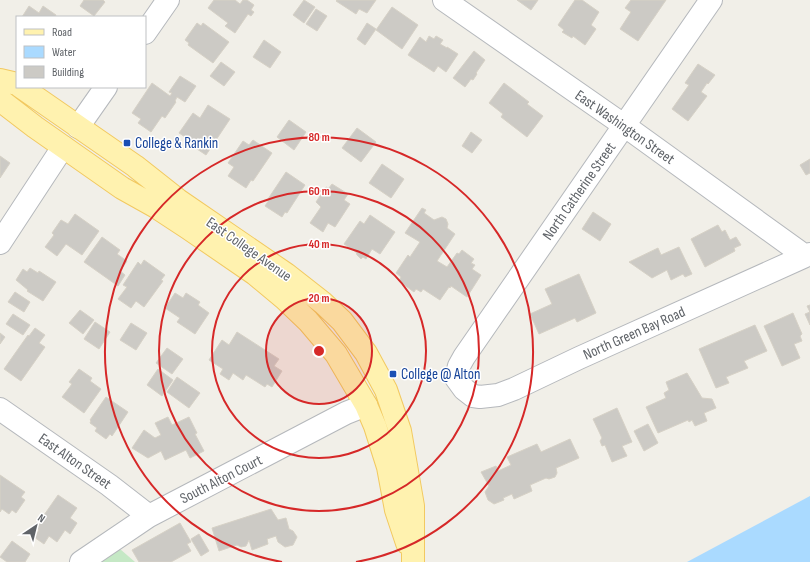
<svg xmlns="http://www.w3.org/2000/svg" width="810" height="562" font-family="'Sofia Sans Condensed',sans-serif">
<style>
.green{fill:#c5e8c5}
.water{fill:#aadaff}
.building{fill:#cccac5;stroke:#d6d1c6}
.lines{fill:none;stroke-linecap:round;stroke-linejoin:round}
.minor-casing{stroke:#b5b8bc;stroke-width:24}
.major-casing{stroke:#f2c960;stroke-width:24}
.minor{stroke:#fff;stroke-width:22}
.major{stroke:#fff2af;stroke-width:22}
.ring{fill:none;stroke:#d62828;stroke-width:2}
.transit-dot{fill:#1a4fb4;stroke:#fff;stroke-width:1.5}
.labels{text-anchor:middle;stroke-width:3;stroke-linejoin:round;paint-order:stroke}
.street-label{font-size:15px;fill:#5f6368;stroke:#fff}
.transit-label{font-size:15px;fill:#164399;stroke:#fff;text-anchor:start}
.centre{fill:#d62828;stroke:#fff;stroke-width:2}
.ring-label{font-size:12px;text-anchor:middle;font-weight:bold;fill:#d62828;stroke:#fff;stroke-width:3;stroke-linejoin:round;paint-order:stroke}
</style>
<rect width="100%" height="100%" fill="#f1efe8"/>
<path class="green" d="M120,549L135,562H99Z"/>
<path class="water" d="M810,496V562H687Z"/>
<path class="building" d="M84,0H103L105,2L94,16L80,6Z
M214,0H235L240,4L243,0H247L254,5L251,10L254,12L251,16L248,14L235,33L225,26L228,23L208,8Z
M304,0L315,7L304,23L293,15Z
M337,0H376L367,13L359,9L356,14L336,1Z
M517,0H538L531,10Z
M575,0H582L599,12L591,25L596,29L585,45L573,36L572,38L562,32L564,30L558,25Z
M631,0H666L638,41L620,29L631,12L625,8Z
M29,6L39,13L43,6L56,15L55,17H22Z
M392,7L418,25L402,49L376,30Z
M316,9L327,16L317,31L306,24Z
M197,23L201,26L203,23L229,42L213,63L188,45L189,43L185,40Z
M367,23L376,29L365,45L357,39Z
M429,36L434,39L436,36L443,40L440,44L447,48V47L458,54L446,72L438,66L434,72L408,55L420,37L426,42Z
M264,40L281,52L270,68L253,57Z
M474,51L485,60L476,73L477,74L473,80L471,79L465,87L453,78Z
M221,62L235,72L224,86L210,76Z
M698,64L715,75L708,84L707,83L701,92L707,96L688,121L672,109L689,85L685,83Z
M180,76L196,86L185,102L177,97L175,101L176,102L165,118L162,116L151,132L138,123L141,119L132,113L152,83L170,96L172,93L169,92Z
M504,83L529,102L527,104L543,116L527,137L501,117L503,114L489,103Z
M208,105L230,119L206,155L194,147L196,144L179,133L193,113L200,118Z
M289,120L306,132L294,150L277,137Z
M357,128L376,142L361,162L342,148Z
M471,132L482,140L472,153L462,146Z
M253,140L272,153L253,181L251,180L246,188L228,176L234,167L228,163L243,141L249,145Z
M0,156L10,163L0,178Z
M810,159V173L806,175L800,165Z
M382,164L404,179L391,198L369,183Z
M286,172L305,185L287,213L285,212L282,217L265,206L269,200L268,199Z
M332,184L348,194L344,200L350,204L335,227L328,223L323,232L310,223L321,207L316,202L326,187L329,188Z
M422,208L426,210L424,213L434,220L442,217L446,219L448,224L447,228L455,234L437,261L447,267L457,253L459,254L462,250L474,259L471,263L475,265L472,269L481,275L467,297L451,286L450,288L449,287L440,300L423,289L421,292L416,289L414,292L399,281L401,277L396,273L408,255L410,257L420,242L405,233Z
M593,212L611,224L600,241L582,229Z
M75,214L99,231L82,255L66,244L57,256L45,247L54,235L52,233L61,220L68,224Z
M370,215L395,232L380,254L372,249L366,259L363,257L361,259L357,255L356,252L344,244L360,221L364,224Z
M718,225L722,232L725,230L730,240L736,237L741,245L734,248L735,251L705,267L691,239Z
M102,237L120,250L117,254L127,261L120,271L125,275L118,286L84,262Z
M679,247L692,274L685,277L683,274L671,280L667,270L652,278L629,262L658,248L661,255Z
M144,260L165,275L161,280L163,281L144,307L136,301L131,308L118,299L127,287L123,285L138,262L141,265Z
M30,268L38,273L39,271L56,282L43,301L27,291L28,290L16,280L23,269L27,272Z
M579,274L596,313L577,322L575,318L539,334L530,314L552,304L545,289Z
M15,292L30,302L24,312L8,302Z
M175,293L183,298L186,293L200,302L198,305L209,313L195,334L177,322L180,318L165,308Z
M810,305V325L805,314L810,312L807,306Z
M80,310L94,320L83,334L69,323Z
M793,313L802,334L800,336L802,341L794,344L800,358L782,366L764,326Z
M13,314L30,325L23,335L6,324Z
M95,322L110,332L99,349L84,339Z
M131,323L147,333L136,350L120,340Z
M755,325L767,351L744,361L748,368L726,377L729,383L716,388L699,349Z
M35,328L45,335L39,343L45,347L21,381L4,369L28,335L29,336Z
M237,332L279,359L274,366L282,371L272,387L267,384L265,387L246,375L243,380L233,373L229,380L220,374L223,369L209,360L222,340L229,345Z
M0,333L5,337L0,344Z
M167,348L183,359L172,374L156,363Z
M79,369L92,378L90,381L101,389L84,413L62,397L72,384L69,382Z
M158,369L173,380L162,396L147,385Z
M687,373L702,398L712,399L716,408L704,413L707,421L695,426L692,420L689,422L688,420L658,433L646,407L666,398L664,393L669,390L666,382Z
M177,377L200,393L189,408L167,392Z
M106,397L128,412L112,436L110,434L106,439L95,431L97,428L90,423L91,421L90,420Z
M617,408L632,442L622,446L627,456L612,462L605,445L602,446L600,441L602,438L593,419Z
M168,417L172,425L189,417L197,433L195,434L204,451L190,458L186,450L165,460L161,451L148,458L132,448L144,430L155,438L161,435L155,423Z
M648,424L658,443L644,451L634,431Z
M570,439L579,458L556,468L557,473L555,477L549,479L546,478L530,485L532,491L514,499L512,494L503,498L504,500L494,504L488,500L485,492L489,486L481,472L496,466L498,471L511,465L507,457L537,444L541,452Z
M0,475L25,492L21,497L25,500L16,513L12,510L9,514L2,509L0,512Z
M58,495L77,508L70,518L77,523L70,534L65,530L57,542L49,536L44,544L34,537L39,530L35,528Z
M271,509L278,520L286,518L289,529L293,531L297,537L293,545L285,547L278,542L276,536L267,539L268,544L252,550L249,540L246,546L241,547L237,545L219,551L212,528Z
M180,523L191,542L187,544L191,551L171,562H139L132,550Z
M199,534L209,551L201,556L191,539Z
M12,541L30,554L25,562H7L0,557Z"/>
<g class="lines">
<g class="minor-casing">
<path id="minor" d="M444,0L625,126L805,256
M711,0L464,357L459,366L456,378L464,389L473,396L480,397L498,395L514,389L579,358L810,254
M145,33L168,0
M78,127L106,87
M0,243L63,147
M0,409L109,485L149,516
M81,562L149,516L346,413L366,405"/>
</g>
<g class="major-casing">
<path id="major" d="M0,80L17,84
M21,87L135,166L178,200L286,274L323,303L342,321L366,353L386,390L400,431L413,506V562
M0,100L35,127L122,188L156,207L188,228L255,274L285,299L308,321L336,354L366,405L375,426L388,467L396,510L407,543"/>
</g>
<use href="#minor" class="minor"/>
<use href="#major" class="major"/>
</g>
<circle cx="319" cy="351" r="53" fill="#d62828" fill-opacity=".12"/>
<g class="ring">
<circle cx="319" cy="351" r="53"/>
<circle cx="319" cy="351" r="107"/>
<circle cx="319" cy="351" r="160"/>
<path d="M282 562A214 214 0 1 1 356 562"/>
</g>
<g class="transit-dot">
<rect x="123" y="139" width="8" height="8" rx="2"/>
<rect x="389" y="370" width="8" height="8" rx="2"/>
</g>
<g class="labels">
<g class="street-label">
<text transform="translate(625 127) rotate(35)" y="5">East Washington Street</text>
<text transform="translate(579 191) rotate(-55)" y="5">North Catherine Street</text>
<text transform="translate(249 249) rotate(35)" y="5">East College Avenue</text>
<text transform="translate(634 333) rotate(-24)" y="5">North Green Bay Road</text>
<text transform="translate(75 461) rotate(35)" y="5">East Alton Street</text>
<text transform="translate(221 479) rotate(-27)" y="5">South Alton Court</text>
</g>
<g class="transit-label">
<text x="135" y="148">College &amp; Rankin</text>
<text x="401" y="379">College @ Alton</text>
</g>
</g>
<circle cx="319" cy="351" r="6" class="centre"/>
<g class="ring-label">
<text x="319" y="141">80 m</text>
<text x="319" y="195">60 m</text>
<text x="319" y="248">40 m</text>
<text x="319" y="302">20 m</text>
</g>
<rect x="16" y="16" width="130" height="72" fill="#ffffff" stroke="#bfc1c3"/>
<rect x="24" y="29" width="20" height="6" fill="#fff2af" stroke="#bfc1c3"/>
<text x="52" y="36" font-size="12" fill="#5f6368">Road</text>
<rect x="24" y="46" width="20" height="12" fill="#aadaff" stroke="#bfc1c3"/>
<text x="52" y="56" font-size="12" fill="#5f6368">Water</text>
<rect x="24" y="66" width="20" height="12" fill="#cccac5" stroke="#bfc1c3"/>
<text x="52" y="76" font-size="12" fill="#5f6368">Building</text>
<g transform="translate(36 526) rotate(35)" stroke="#ffffff" stroke-width="3" paint-order="stroke">
<path d="M0-3L7 15L0 10L-7 15Z" fill="#5f6368"/>
<text y="-6" font-size="11" font-weight="bold" text-anchor="middle" fill="#5f6368">N</text>
</g>
</svg>
